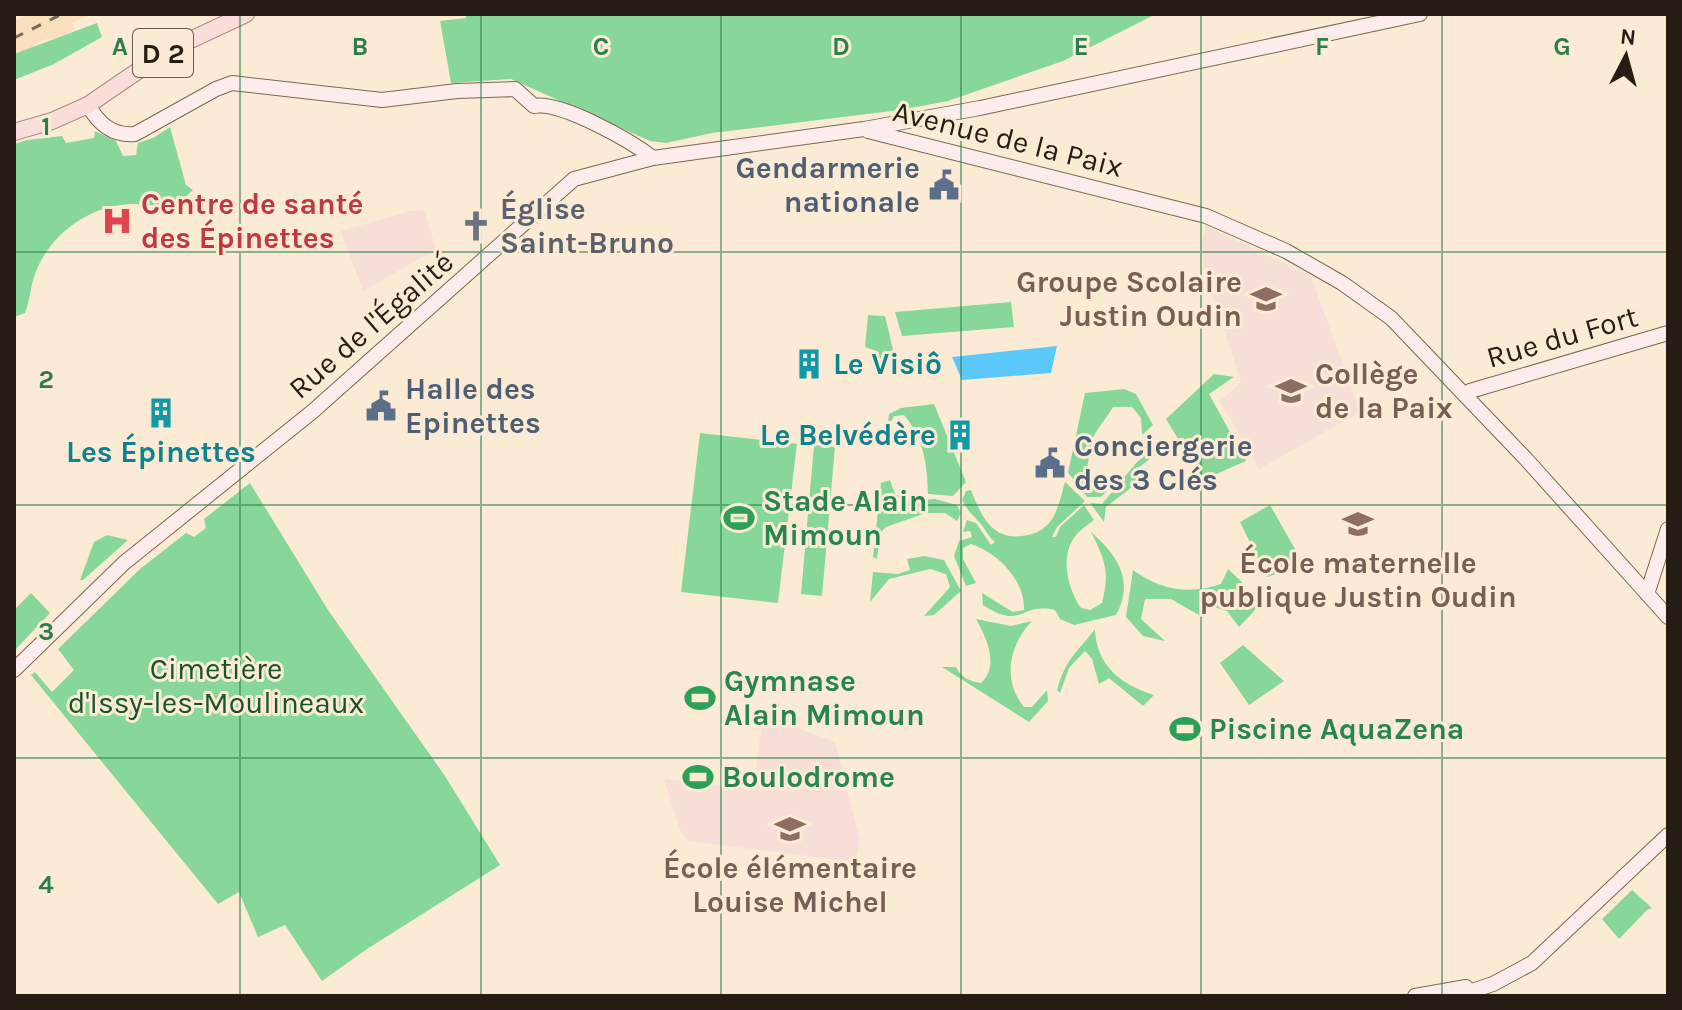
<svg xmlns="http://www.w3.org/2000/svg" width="1682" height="1010" font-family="Karla,sans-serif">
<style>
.built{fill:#f9dfbb}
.industrial{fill:#f7ded6}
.green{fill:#88d79a}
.water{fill:#5cc8f9}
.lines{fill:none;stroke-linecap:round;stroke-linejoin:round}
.secondary-casing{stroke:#7a684d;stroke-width:16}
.primary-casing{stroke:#ad8a83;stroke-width:18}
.secondary{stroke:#fcedec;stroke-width:14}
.primary{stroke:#fadcd9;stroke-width:16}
.rail{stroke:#756a5b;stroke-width:3;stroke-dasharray:10 10;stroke-linecap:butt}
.grid{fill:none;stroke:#2b7d4f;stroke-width:2;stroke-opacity:0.55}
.labels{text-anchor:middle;stroke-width:6;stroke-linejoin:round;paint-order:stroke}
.shield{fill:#fcebd4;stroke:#665b4d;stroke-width:2}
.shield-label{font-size:28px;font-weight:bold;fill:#251d13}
.street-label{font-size:30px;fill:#251d13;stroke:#fcebd4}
.service-label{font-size:30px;font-weight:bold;fill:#4e5e75;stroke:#fcebd4;text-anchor:start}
.health-label{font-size:30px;font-weight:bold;fill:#be3a42;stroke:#fcebd4;text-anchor:start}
.worship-label{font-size:30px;font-weight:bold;fill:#5b616d;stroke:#fcebd4;text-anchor:start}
.education-label{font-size:30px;font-weight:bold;fill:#785e54;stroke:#fcebd4}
.culture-label{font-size:30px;font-weight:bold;fill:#0d838f;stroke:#fcebd4;text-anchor:start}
.leisure-label{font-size:30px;font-weight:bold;fill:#27864d;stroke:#fcebd4;text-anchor:start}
.park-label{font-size:30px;fill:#18532b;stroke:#fcebd4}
.grid-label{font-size:26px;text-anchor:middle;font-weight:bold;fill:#2b7d4f;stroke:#fcebd4;stroke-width:6;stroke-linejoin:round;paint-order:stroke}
</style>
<rect width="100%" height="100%" fill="#fcebd4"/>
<path class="built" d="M28,14H93L75,21L72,23L75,29L57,39H47L32,46L31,50L14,51V21Z"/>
<path class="industrial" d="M424,210L437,252L424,256L363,291L341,231L410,211Z
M1206,226L1311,276L1360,412L1259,469L1220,401L1241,382L1205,271L1201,245Z
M763,715L835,742L860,841L855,862L688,841L680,830L664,779L753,789Z"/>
<path class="green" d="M491,14H1156L1063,61L948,101L900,110L712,133L666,143L650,141L511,79L451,83L440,21L466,18V15Z
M97,23L102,37L54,64L14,80V54Z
M170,127L186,185L193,190L175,207C161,206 146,204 132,204C89,205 47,236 34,277C30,289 30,301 25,313L14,317V144L27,140L62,136L66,143L94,138L95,131L116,141L123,156L136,155L138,143L155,137Z
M1011,302L1014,327L902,336L895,312Z
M868,315L885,316L896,362L876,363L879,352L865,347Z
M1214,374L1234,377L1209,394L1246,461L1214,475H1200L1166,419Z
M1124,389L1136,394L1153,425L1142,435L1141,418L1132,407H1113C1108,416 1093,434 1092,441C1089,453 1089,463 1085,474L1090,486L1107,491L1101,497H1087L1068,473L1085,393Z
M934,404L966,482L953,496L928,494C927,464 924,439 904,415L894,416L890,424V440H886L889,414L901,408Z
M700,433L797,444L778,603L681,592Z
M1162,442L1166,447L1138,468L1141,480L1106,507L1104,522L1090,503L1102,504L1137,462Z
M814,445L835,447L822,596L801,594Z
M890,480L895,494L910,501L935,499L957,505L961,513L957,521L945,513H926L886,527L880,533L877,559L873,557L881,483Z
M1065,482L1085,501L1057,527L1052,537H1056L1060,527L1084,505L1094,520C1088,525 1078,531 1074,538C1060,558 1068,589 1081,608L1090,610L1102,603C1110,571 1105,560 1091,532C1117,555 1135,580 1116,615L1074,625L1060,619L1055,610C1019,602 1023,631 983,605L982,593L1013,612L1024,610C1025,580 998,553 971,544L963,548V559L976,583L966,586L954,556L959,541L972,537L970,531L963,532L967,520L976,523L991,545L995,542C987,536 985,527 978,521C971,513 967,510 962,500L966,491L971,490C980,513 991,540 1021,536C1032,535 1041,532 1049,523C1058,513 1061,495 1065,482Z
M250,483L328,610L445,776L500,865L367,949L322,981L285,925L258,937L239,892L218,904L31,675L35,672L52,692L74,670L58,649L140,569L186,533L194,537L206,528L204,519Z
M1270,505L1304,565L1267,577L1240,522Z
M107,535L128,540L83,580H80L94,542Z
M924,556L944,560L961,591L934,615L924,616L950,587L946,574L930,569L889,579L870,602L873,572L898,574L910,570L907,559Z
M1228,569L1242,582L1256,609L1239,627L1227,611L1204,604V618L1171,599H1145L1141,619L1165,641L1143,636L1126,617L1133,570C1160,590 1189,595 1221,584Z
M31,593L50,613L15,650L14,610Z
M976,619L1011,626L1032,621C1009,645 1002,680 1024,707H1032L1047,690L1048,701L1029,722L942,667H956C961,678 970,681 981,683C1000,666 986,637 976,619Z
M1095,629C1096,665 1121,685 1154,695L1143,706L1109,678L1099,684L1092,659L1085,651L1069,668L1060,693L1057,690C1066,658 1076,654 1095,629Z
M1243,645L1284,681L1249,705L1220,663Z
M1632,890L1652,908L1647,910L1619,939L1602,919Z"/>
<path class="water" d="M1057,346L1051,373L962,380L952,357Z"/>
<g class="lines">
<g class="secondary-casing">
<path id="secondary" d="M88,105C98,123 112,136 135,134L216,89L232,83L382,100L457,91L515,89L534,106C561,101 631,141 653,158
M868,131L1206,216L1286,251L1342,283L1391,318L1526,459L1668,617
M1470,391L1668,333
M1647,594L1668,529
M14,670L124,563L312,412L574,179L653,158L864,129L980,108L1420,14
M1415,996L1466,987
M1457,996L1493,984L1532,963L1668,835"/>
</g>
<g class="primary-casing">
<path id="primary" d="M14,132L52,121L88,105L167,51L246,14"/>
</g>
<use href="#secondary" class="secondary"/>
<use href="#primary" class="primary"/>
<path class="rail" d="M14,38L62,14"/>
</g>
<path class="grid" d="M240,14V996M481,14V996M721,14V996M961,14V996M1201,14V996M1442,14V996M14,252H1668M14,505H1668M14,758H1668"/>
<defs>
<g id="civic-bare" transform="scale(2.4)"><path d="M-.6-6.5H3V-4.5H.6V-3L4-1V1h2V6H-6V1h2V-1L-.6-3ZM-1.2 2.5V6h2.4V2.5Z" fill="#5c6f8a" stroke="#fcebd4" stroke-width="2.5" paint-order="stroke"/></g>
<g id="hospital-bare" transform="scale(2.4)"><path d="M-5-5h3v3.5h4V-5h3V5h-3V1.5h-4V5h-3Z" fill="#e0444e" stroke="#fcebd4" stroke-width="2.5" paint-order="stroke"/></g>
<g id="church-bare" transform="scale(2.4)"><path d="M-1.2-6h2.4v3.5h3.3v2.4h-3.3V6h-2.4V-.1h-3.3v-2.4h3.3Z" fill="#6b7280" stroke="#fcebd4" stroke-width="2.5" paint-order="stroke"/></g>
<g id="school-bare" transform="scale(2.4)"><path d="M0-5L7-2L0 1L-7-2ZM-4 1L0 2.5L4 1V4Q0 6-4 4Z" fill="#8d6e63" stroke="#fcebd4" stroke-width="2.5" paint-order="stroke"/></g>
<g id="building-bare" transform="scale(2.4)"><path d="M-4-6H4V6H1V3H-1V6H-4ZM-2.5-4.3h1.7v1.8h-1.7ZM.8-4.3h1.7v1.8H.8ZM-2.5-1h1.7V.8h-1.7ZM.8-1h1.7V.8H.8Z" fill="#0f9aa8" stroke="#fcebd4" stroke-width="2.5" paint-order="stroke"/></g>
<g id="stadium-bare" transform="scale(2.4)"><path d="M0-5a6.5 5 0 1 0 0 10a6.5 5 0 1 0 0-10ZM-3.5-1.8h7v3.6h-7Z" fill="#2e9e5b" stroke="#fcebd4" stroke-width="2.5" paint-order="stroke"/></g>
</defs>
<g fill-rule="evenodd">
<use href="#civic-bare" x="944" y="185"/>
<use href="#hospital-bare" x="117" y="221"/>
<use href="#church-bare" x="476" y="226"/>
<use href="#school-bare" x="1266" y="299"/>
<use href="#building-bare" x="809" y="364"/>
<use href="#school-bare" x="1291" y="391"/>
<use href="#civic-bare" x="381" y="406"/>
<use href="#building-bare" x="161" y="413"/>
<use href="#building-bare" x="960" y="435"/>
<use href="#civic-bare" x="1050" y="463"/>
<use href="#stadium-bare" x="739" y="518"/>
<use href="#school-bare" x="1358" y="524"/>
<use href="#stadium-bare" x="700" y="698"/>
<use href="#stadium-bare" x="1185" y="729"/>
<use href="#stadium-bare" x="698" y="777"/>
<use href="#school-bare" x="790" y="829"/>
</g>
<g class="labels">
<rect class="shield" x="133" y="29" width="60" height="48" rx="6"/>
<g class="shield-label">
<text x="163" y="63">D 2</text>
</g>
<g class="street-label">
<text transform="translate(1008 139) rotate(14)" y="10">Avenue de la Paix</text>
<text transform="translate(371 325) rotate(-41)" y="10">Rue de l'Égalité</text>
<text transform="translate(1562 337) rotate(-16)" y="10">Rue du Fort</text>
</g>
<g class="service-label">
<text x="920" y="178" text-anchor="end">Gendarmerie<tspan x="920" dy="34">nationale</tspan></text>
<text x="405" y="399">Halle des<tspan x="405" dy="34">Epinettes</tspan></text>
<text x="1074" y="456">Conciergerie<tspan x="1074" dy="34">des 3 Clés</tspan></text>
</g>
<g class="health-label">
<text x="141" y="214">Centre de santé<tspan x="141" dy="34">des Épinettes</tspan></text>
</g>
<g class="worship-label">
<text x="500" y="219">Église<tspan x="500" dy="34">Saint-Bruno</tspan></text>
</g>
<g class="education-label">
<text x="1242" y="292" text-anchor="end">Groupe Scolaire<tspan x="1242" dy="34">Justin Oudin</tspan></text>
<text x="1315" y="384" text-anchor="start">Collège<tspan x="1315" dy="34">de la Paix</tspan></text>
<text x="1358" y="573">École maternelle<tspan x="1358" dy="34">publique Justin Oudin</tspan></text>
<text x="790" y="878">École élémentaire<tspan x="790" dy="34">Louise Michel</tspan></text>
</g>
<g class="culture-label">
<text x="833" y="374">Le Visiô</text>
<text x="936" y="445" text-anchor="end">Le Belvédère</text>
<text x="161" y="462" text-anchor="middle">Les Épinettes</text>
</g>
<g class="leisure-label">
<text x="763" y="511">Stade Alain<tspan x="763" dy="34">Mimoun</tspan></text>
<text x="724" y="691">Gymnase<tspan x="724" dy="34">Alain Mimoun</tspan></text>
<text x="1209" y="739">Piscine AquaZena</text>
<text x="722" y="787">Boulodrome</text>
</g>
<g class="park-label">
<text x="216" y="679">Cimetière<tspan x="216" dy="34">d'Issy-les-Moulineaux</tspan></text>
</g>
</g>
<g class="grid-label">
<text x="120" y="55">A</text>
<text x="360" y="55">B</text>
<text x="601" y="55">C</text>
<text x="841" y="55">D</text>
<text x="1081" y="55">E</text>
<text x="1322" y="55">F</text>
<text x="1562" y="55">G</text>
<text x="46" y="135">1</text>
<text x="46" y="388">2</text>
<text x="46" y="640">3</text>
<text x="46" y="893">4</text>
</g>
<rect width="1682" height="1010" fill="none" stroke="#251d13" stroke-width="32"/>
<g transform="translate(1626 56) rotate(6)" stroke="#fcebd4" stroke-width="6" paint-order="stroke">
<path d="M0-6L14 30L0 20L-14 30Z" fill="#251d13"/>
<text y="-12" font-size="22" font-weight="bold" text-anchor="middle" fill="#251d13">N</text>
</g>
</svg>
